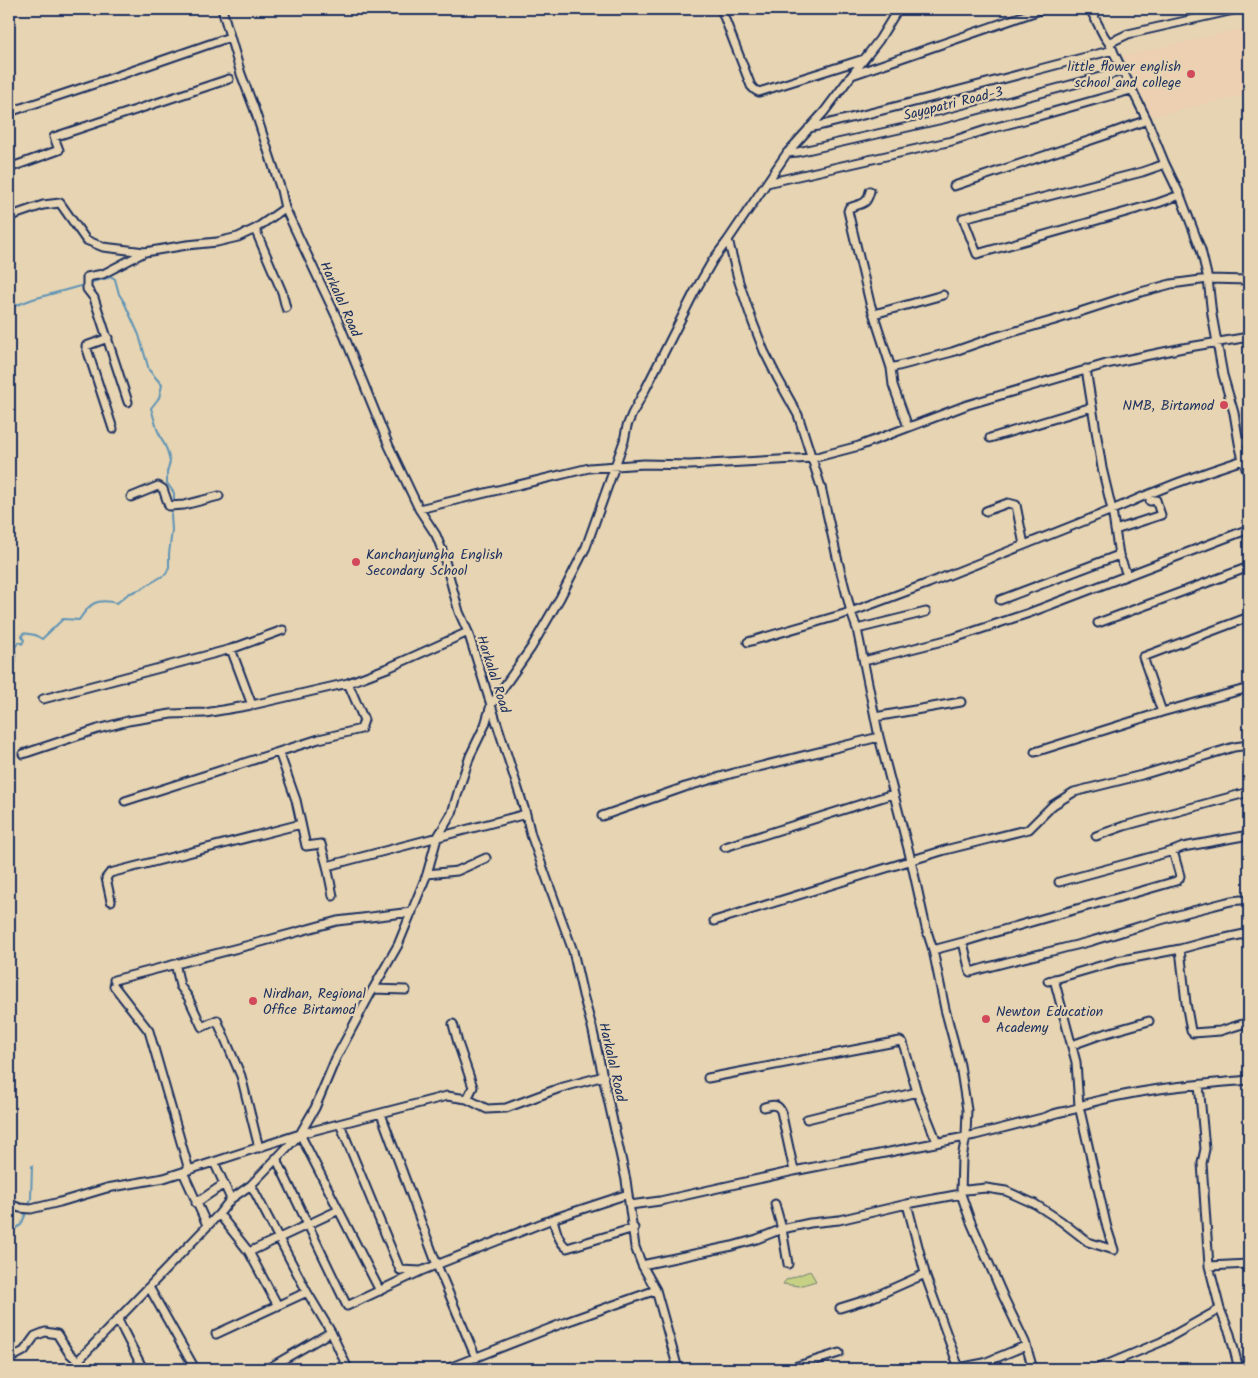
<svg xmlns="http://www.w3.org/2000/svg" width="1258" height="1378" font-family="Kalam,sans-serif">
<style>
.built{fill:#edcfb2}
.green{fill:#c6d184;stroke:#708071}
.lines{fill:none;stroke-linecap:round;stroke-linejoin:round}
.stream{stroke:#6194b6;stroke-width:2}
.street-casing{stroke:#1b2f5e;stroke-width:11}
.street{stroke:#e6d4b2;stroke-width:7}
.poi-dot{fill:#d1495b;stroke:#e6d4b2;stroke-width:2}
.labels{text-anchor:middle;stroke-width:4.5;stroke-linejoin:round;paint-order:stroke}
.poi-label{font-size:14px;fill:#1b2f5e;stroke:#e6d4b2;text-anchor:start}
.street-label{font-size:14px;fill:#1b2f5e;stroke:#e6d4b2}
</style>
<rect width="100%" height="100%" fill="#e6d4b2"/>
<filter id="ink" filterUnits="userSpaceOnUse"><feTurbulence type="fractalNoise" baseFrequency=".02" numOctaves="2"/><feDisplacementMap in="SourceGraphic" scale="10" xChannelSelector="R" yChannelSelector="G"/><feConvolveMatrix kernelMatrix="1 2 1 2 8 2 1 2 1" color-interpolation-filters="sRGB"/></filter>
<g filter="url(#ink)">
<path class="built" d="M1249,27V94L1152,116L1140,92L1124,56Z"/>
<path class="green" d="M810,1271L816,1281L799,1286L783,1284L786,1280Z"/>
<g class="lines">
<path class="stream" d="M88,283L112,277L115,279L119,294L124,302L139,335L149,370L162,385L159,398L151,408L157,429L167,450L170,462L167,472V483L174,493V503
M9,308L33,299L84,285
M9,664L16,662L15,647L19,642L22,644L24,640L22,637L23,633L35,635L42,639L63,619L79,620C90,603 96,598 117,603L128,594L141,589L166,574L169,567V554L172,530L171,515L173,507
M28,1206L31,1199L32,1166
M9,1233L21,1225L27,1211"/>
<g class="street-casing">
<path id="street" d="M222,9L241,74L254,108L281,190L285,208L337,318L389,446L419,509L436,535L442,550L459,612L468,632L491,705L526,814L531,835L573,951L583,995L592,1027L626,1180L635,1247L642,1265L656,1290L678,1369
M721,9L751,86L755,90L759,92L864,59
M1090,9L1104,36L1109,43
M1238,9L1128,34L1109,43L1147,120L1165,164L1180,195L1201,250L1208,279L1212,315L1223,375L1234,413L1239,443L1249,440
M852,75L1043,9
M9,112L94,84L230,37
M809,128C911,104 1012,76 1113,50
M787,153L798,152L943,119L1123,71
M1165,164L1142,172L963,218L977,254L1158,203L1180,195
M9,168L59,150L54,137L229,79
M767,183L952,141L989,129L1028,119L1131,90
M954,186L1103,136L1147,120
M870,191C866,207 862,202 849,208L848,211L870,303L891,368
M9,215H14L43,205L60,203L86,240L103,247L145,252L187,245L217,242L238,237L255,229L285,208
M255,229L282,292L286,308
M728,240L739,282L753,323L764,351L777,377L798,415L821,487L837,557L851,612L857,629L879,737L911,860L926,928L933,950L945,1009L960,1065L967,1110L966,1136L962,1158L961,1194L970,1220L1004,1298L1025,1342L1033,1369
M874,314L943,295
M108,338L86,346L113,429
M1086,369L1102,468L1112,510L1119,555
M128,402L94,298L87,289V277L103,274L145,252
M908,427L893,385L891,368L952,352L995,337L1055,320L1141,292L1171,284L1208,279L1249,280
M990,438L1092,407
M1239,443L1243,460L1249,476
M131,497L158,486L163,489L169,506L184,505L219,496
M419,509L589,468L644,464L690,465L813,458L859,446L967,405L1106,364L1183,348L1249,337
M986,511L1008,503L1016,505L1024,545
M1115,530L1161,515L1156,500L1150,501
M1000,600L1119,555L1127,575
M1098,623L1249,567
M857,629L926,612
M748,642L851,612L929,583L1112,510C1154,491 1199,474 1243,460
M231,649L252,705
M864,661L954,638L1029,613L1249,529
M43,699L231,649L283,630
M1162,712L1143,657L1249,617
M875,717L961,702
M279,752L296,800L306,846L321,844L327,866L333,896
M1035,752L1162,712L1249,688
M23,754L98,729L128,721L171,714L205,713L252,705L348,683L390,667L468,632
M125,801L319,739L361,729L364,720L348,683
M602,816L685,787L734,773L879,737
M1096,836L1124,826L1249,792
M725,847L893,794
M1173,851L1183,847L1249,835
M327,866L526,814
M427,874L457,871L486,858
M111,901L106,878L110,873L301,824
M714,921L945,850L1029,829L1053,805L1074,792L1142,775L1234,747L1249,745
M1249,933L1202,943L1180,949L1186,1003L1191,1031L1193,1033L1220,1031L1249,1022
M963,942C1034,920 1105,902 1176,881L1179,879L1180,876L1173,851L1059,882
M933,950L963,942L969,968L970,972L974,971C1012,960 1050,952 1088,942C1130,930 1170,916 1212,906C1224,903 1237,898 1249,901
M176,967L180,986L188,997L202,1027L217,1020L241,1076L259,1148
M1054,979L1076,1062L1079,1106L1107,1228L1114,1250
M114,980L261,942L337,921L412,912
M1048,981L1117,961L1180,949
M114,986L149,1031L189,1170
M373,989L406,990
M453,1024L458,1043L473,1087L467,1099
M1072,1045L1100,1035L1149,1021
M708,1078L900,1041L903,1043L917,1092L937,1142
M1199,1085L1205,1149L1202,1163L1209,1266L1220,1309
M764,1107C771,1105 777,1103 781,1111L794,1171
M381,1114L437,1265L476,1358
M807,1119L917,1092
M340,1124L400,1270L421,1271
M300,1134L380,1291
M276,1158L347,1306L421,1271L555,1218L628,1194
M214,1162L231,1199
M183,1172L207,1225
M251,1185L307,1292L331,1332L348,1369
M961,1188L966,1190L986,1188L1006,1191L1035,1204L1061,1221L1088,1242L1114,1250
M196,1203L224,1184
M9,1204L20,1208L31,1209L60,1202L107,1188L164,1178L300,1134L447,1096L467,1099L487,1109L506,1108L560,1088L604,1076
M775,1204L782,1229L788,1264
M907,1204L926,1277L959,1368
M630,1205L660,1201L794,1171L975,1135L1046,1117C1057,1111 1069,1112 1080,1107L1079,1106C1134,1089 1193,1085 1249,1080
M219,1214L249,1252L278,1306
M553,1219C556,1230 558,1241 567,1248L634,1228
M249,1252L339,1210
M642,1265L732,1246L757,1239L782,1229L810,1223L839,1220L907,1204L961,1194
M1209,1266L1249,1264
M149,1287L194,1367
M840,1308L869,1299L925,1274
M118,1320L143,1369
M216,1334L307,1292
M9,1359L24,1351L35,1336L45,1332L57,1334L69,1353L78,1361
M70,1369L219,1214L231,1199L251,1185L300,1134L315,1108L336,1058L373,989L398,945L427,874L437,838L452,813L459,789L470,756L485,725L491,705L531,648L560,598L586,547L624,441L627,426L632,414L646,388L694,293L713,260L728,240L787,153L824,112L845,84L879,40L898,9
M267,1369L331,1332
M446,1369L566,1322L656,1290
M788,1369L839,1353
M953,1369L984,1363L1025,1346
M1096,1369L1161,1342L1220,1309L1230,1334L1239,1369"/>
</g>
<use href="#street" class="street"/>
</g>
</g>
<g class="poi-dot">
<circle cx="1191" cy="74" r="5"/>
<circle cx="1224" cy="405" r="5"/>
<circle cx="356" cy="562" r="5"/>
<circle cx="253" cy="1001" r="5"/>
<circle cx="986" cy="1019" r="5"/>
</g>
<g class="labels">
<g class="poi-label">
<text x="1181" y="71" text-anchor="end">little flower english<tspan x="1181" dy="16">school and college</tspan></text>
<text x="1214" y="410" text-anchor="end">NMB, Birtamod</text>
<text x="366" y="559">Kanchanjungha English<tspan x="366" dy="16">Secondary School</tspan></text>
<text x="263" y="998">Nirdhan, Regional<tspan x="263" dy="16">Office Birtamod</tspan></text>
<text x="996" y="1016">Newton Education<tspan x="996" dy="16">Academy</tspan></text>
</g>
<g class="street-label">
<text transform="translate(953 103) rotate(-14)" y="5">Sayapatri Road-3</text>
<text transform="translate(341 299) rotate(66)" y="5">Harkalal Road</text>
<text transform="translate(494 674) rotate(72)" y="5">Harkalal Road</text>
<text transform="translate(613 1062) rotate(77)" y="5">Harkalal Road</text>
</g>
</g>
<rect width="1258" height="1378" fill="none" stroke="#e6d4b2" stroke-width="30"/>
<rect x="15" y="15" width="1228" height="1348" fill="none" stroke="#1b2f5e" stroke-width="2" filter="url(#ink)"/>
</svg>
